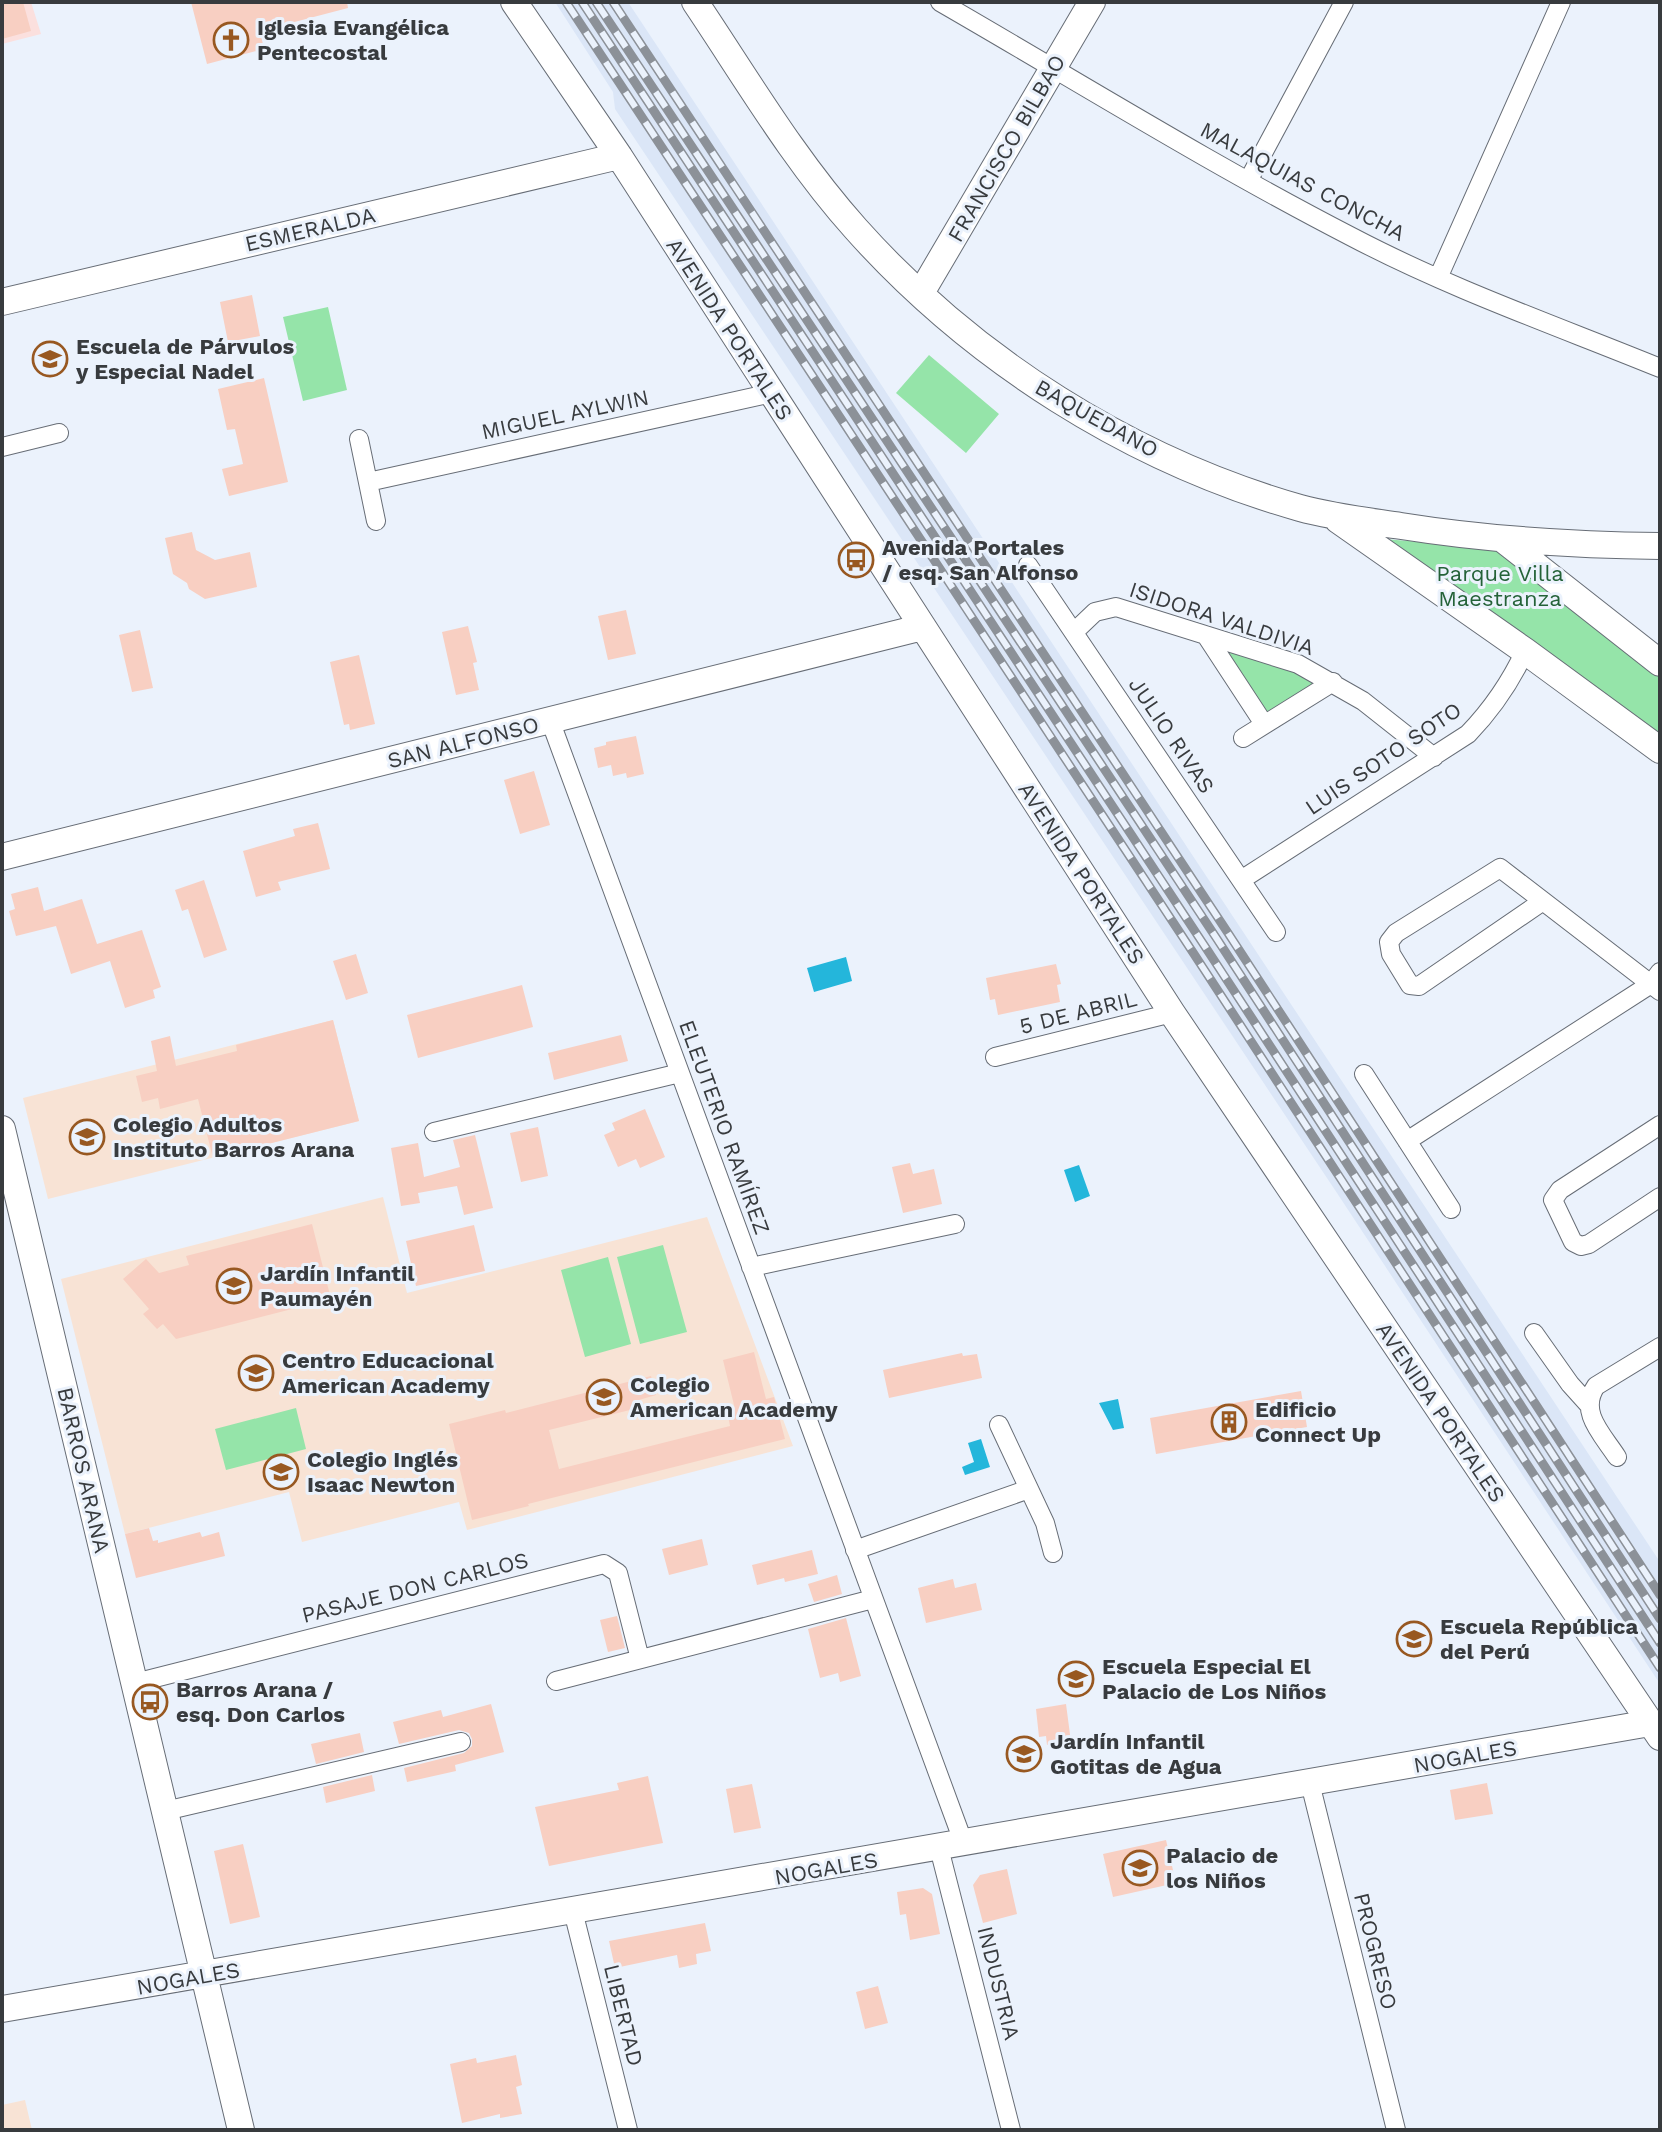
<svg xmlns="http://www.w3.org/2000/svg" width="1662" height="2132" font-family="'Work Sans',sans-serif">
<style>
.commercial{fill:#fbe0de}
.built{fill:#dbe6f7}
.education{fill:#f8e3d5}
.green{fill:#95e4a9}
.water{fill:#24b6db}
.building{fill:#f8cfc2}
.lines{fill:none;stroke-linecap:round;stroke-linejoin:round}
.street-casing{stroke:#676d76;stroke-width:20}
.secondary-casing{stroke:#676d76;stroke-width:28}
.street{stroke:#fff;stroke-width:18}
.secondary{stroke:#fff;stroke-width:26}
.rail-casing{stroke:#8c9198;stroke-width:9}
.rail{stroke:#ebf2fc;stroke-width:6;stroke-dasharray:18;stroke-linecap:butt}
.labels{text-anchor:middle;stroke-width:6;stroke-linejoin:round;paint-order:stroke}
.poi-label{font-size:22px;font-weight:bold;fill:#383b3e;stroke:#ebf2fc;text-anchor:start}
.street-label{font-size:22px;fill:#383b3e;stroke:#ebf2fc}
.park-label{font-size:22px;fill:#246238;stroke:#ebf2fc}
</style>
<rect width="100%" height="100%" fill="#ebf2fc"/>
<path class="commercial" d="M2,2H31L41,34L2,44Z"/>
<path class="built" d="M555,2H628L1660,1562V1684L1337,1193L615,109L613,92Z"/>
<path class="education" d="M333,1020L359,1121L48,1199L23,1098Z
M383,1197L407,1293L707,1217L793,1446L467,1530L459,1502L302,1542L289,1492L125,1534L61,1279Z
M25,2100L32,2130H2V2105Z"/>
<path class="green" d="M328,307L347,390L303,401L283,317Z
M929,355L999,414L966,453L896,393Z
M1384,539L1506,549L1660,669V745Z
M1219,647L1322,681L1266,717Z
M663,1245L687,1332L640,1344L617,1257Z
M608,1257L631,1344L585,1357L561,1270Z
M296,1408L306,1449L226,1470L215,1429Z"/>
<path class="water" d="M846,957L852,981L814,992L807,968Z
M1079,1165L1090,1196L1075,1202L1064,1170Z
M1118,1399L1124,1428L1113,1430L1099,1403Z
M981,1439L990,1467L965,1475L962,1467L974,1462L968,1443Z"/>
<path class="building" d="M2,2H23L31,31L2,39Z
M191,2H347L348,8L260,31L264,49L207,64Z
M252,295L260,336L228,342L220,302Z
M264,378L288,482L229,496L222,469L243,464L235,429L227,430L218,389Z
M192,532L196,550L215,560L250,552L257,587L205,599L189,589L187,583L173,574L165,538Z
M626,610L636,654L608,660L598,616Z
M468,626L477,662L473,663L479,690L456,695L442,632Z
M140,630L153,688L132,692L119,635Z
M359,655L375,724L350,730L349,724L344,725L330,662Z
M636,736L644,774L627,778L626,773L613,776L611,765L598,768L594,748L606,745V742Z
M534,771L550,825L520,834L504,780Z
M318,823L330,869L278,882L281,890L256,897L243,851L295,836L293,829Z
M204,880L227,950L204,958L188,909L182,911L175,890Z
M38,887L44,911L82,899L97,944L142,930L161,987L153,990L155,998L125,1008L110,961L71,974L56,926L16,936L9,911L15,909L11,894Z
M356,954L368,993L346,1000L333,961Z
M1056,964L1061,984L1057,985L1060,1002L998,1015L995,999L990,1000L986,978Z
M522,985L533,1027L418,1058L407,1015Z
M333,1020L359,1121L213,1158L198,1099L160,1109L158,1098L142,1102L136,1076L157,1071L151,1041L170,1036L176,1066L237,1051L236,1045Z
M621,1035L628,1061L554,1080L548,1053Z
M645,1109L665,1157L640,1168L636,1159L618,1167L604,1135L615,1130L612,1123Z
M538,1127L548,1176L521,1182L510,1133Z
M475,1135L493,1208L464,1215L457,1186L418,1193L420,1203L401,1206L391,1148L418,1143L424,1177L460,1167L453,1140Z
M910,1163L913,1174L934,1169L942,1204L903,1213L892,1167Z
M312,1224L331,1299L176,1339L163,1324L157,1329L143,1314L149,1309L123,1279L146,1259L159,1273L189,1265L186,1256Z
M474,1225L485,1271L416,1286L406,1241Z
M754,1352L766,1399L774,1397L785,1439L528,1504L529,1506L472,1520L449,1424L505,1410L506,1413L651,1376L656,1395L632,1402L634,1409L549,1430L559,1469L730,1426L727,1411L735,1409L723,1360Z
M962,1353L963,1356L977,1354L982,1378L889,1398L883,1370Z
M1301,1391L1307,1427L1156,1454L1150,1418Z
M149,1528L153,1541L158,1540V1543L200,1532L202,1537L219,1532L225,1556L136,1578L125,1534Z
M702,1539L708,1565L669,1575L662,1549Z
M812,1550L818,1574L785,1582L784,1578L757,1585L752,1565Z
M837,1575L842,1594L814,1602L808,1584Z
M953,1579L955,1588L976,1583L982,1610L926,1623L918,1588Z
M617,1616L625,1648L608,1652L600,1620Z
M846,1618L861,1676L840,1682L838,1673L820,1678L808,1629Z
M491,1704L504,1752L455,1765L456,1771L407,1782L404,1768L464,1753L472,1746V1739L469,1733L459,1730L399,1744L393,1722L441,1710L443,1717Z
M1066,1704L1071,1742L1047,1745L1046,1736L1039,1737L1036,1709Z
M360,1733L364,1752L316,1764L311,1744Z
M372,1775L375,1791L326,1803L323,1787Z
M648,1776L663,1843L549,1866L535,1807L619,1790L617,1783Z
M1487,1783L1493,1814L1455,1820L1450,1790Z
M752,1784L761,1828L734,1833L726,1789Z
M1166,1840L1176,1883L1113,1897L1103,1854Z
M243,1844L260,1917L230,1924L214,1851Z
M1007,1869L1017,1914L983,1923L973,1885L980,1875Z
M923,1888L932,1894L940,1934L910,1940L906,1914L900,1915L897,1892Z
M705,1923L711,1951L696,1954L697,1964L679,1968L677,1955L615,1968L609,1941Z
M878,1986L888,2023L865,2029L856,1992Z
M516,2055L522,2085L516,2087L522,2114L500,2118V2114L462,2123L450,2064L476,2058L477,2063Z"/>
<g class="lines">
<g class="street-casing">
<path id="street" d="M940,2C1077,81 1212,165 1352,237C1451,289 1557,326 1660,368
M1248,181L1344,2
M1438,278L1561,2
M359,439L376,521
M2,447L59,433
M368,482L772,393
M1028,565L1276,932
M1074,632L1095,612L1116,607L1298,664L1363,701L1434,757
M1207,637L1264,724
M550,720L964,1844
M1243,738L1333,682
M1241,880L1468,734C1493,708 1510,683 1525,651
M1543,901L1419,986L1410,985L1391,954L1389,942L1396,933L1500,868L1660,991
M995,1057L1172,1013
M1364,1074L1451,1209
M1660,1125L1560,1190L1553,1200L1573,1242L1581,1246L1589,1244L1660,1197
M434,1132L680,1073
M1407,1141L1651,984L1660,972
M751,1267L955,1224
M1534,1333L1570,1384L1588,1404
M999,1425L1045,1523L1053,1553
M1617,1457C1603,1435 1578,1412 1596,1386L1660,1347
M855,1550L1029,1489
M556,1681L873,1599
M135,1683L604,1564L618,1573L640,1659
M1310,1783L1396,2130
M165,1811L461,1742
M939,1848L1011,2130
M573,1911L628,2130"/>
</g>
<g class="secondary-casing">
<path id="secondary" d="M514,2L619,156L1172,1013L1660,1737
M695,2C746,78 794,160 856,229C973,360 1131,460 1300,508C1333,517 1368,521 1401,526C1489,540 1571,545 1660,546
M921,293L1092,2
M2,302L619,156
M1338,520L1525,651L1660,750
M1505,541L1660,663
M2,857L923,627
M2,1129L241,2130
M2,2009L1650,1723"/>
</g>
<use href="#street" class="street"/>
<use href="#secondary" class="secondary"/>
<g class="rail-casing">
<path id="rail" d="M566,2L1194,954L1660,1668
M582,2L1206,948L1660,1643
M596,2L1217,939L1660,1619
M613,2L1228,933L1660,1595"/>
</g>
<use href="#rail" class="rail"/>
</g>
<defs>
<g id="church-ring" transform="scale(1.8)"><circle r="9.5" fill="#ebf2fc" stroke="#985821" stroke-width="1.5"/><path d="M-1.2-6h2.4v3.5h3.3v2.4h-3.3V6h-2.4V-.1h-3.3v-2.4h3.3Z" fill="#985821"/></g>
<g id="school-ring" transform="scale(1.8)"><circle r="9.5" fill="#ebf2fc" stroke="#985821" stroke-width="1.5"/><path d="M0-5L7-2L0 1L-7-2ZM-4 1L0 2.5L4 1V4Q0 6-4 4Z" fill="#985821"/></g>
<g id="bus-ring" transform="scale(1.8)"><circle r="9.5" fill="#ebf2fc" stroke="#985821" stroke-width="1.5"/><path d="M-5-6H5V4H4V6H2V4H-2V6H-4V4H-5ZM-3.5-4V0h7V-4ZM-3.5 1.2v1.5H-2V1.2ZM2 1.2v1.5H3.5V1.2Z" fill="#985821"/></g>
<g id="building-ring" transform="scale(1.8)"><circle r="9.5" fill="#ebf2fc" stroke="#985821" stroke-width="1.5"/><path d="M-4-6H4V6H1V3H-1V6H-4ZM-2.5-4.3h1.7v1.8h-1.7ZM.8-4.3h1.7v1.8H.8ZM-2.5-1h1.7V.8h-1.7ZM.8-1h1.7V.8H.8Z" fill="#985821"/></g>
</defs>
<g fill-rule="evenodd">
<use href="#church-ring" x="231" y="40"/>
<use href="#school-ring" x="50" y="359"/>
<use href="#bus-ring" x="856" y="560"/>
<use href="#school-ring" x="87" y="1137"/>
<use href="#school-ring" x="234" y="1286"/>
<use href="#school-ring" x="256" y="1373"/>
<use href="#school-ring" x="604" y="1397"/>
<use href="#building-ring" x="1229" y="1422"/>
<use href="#school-ring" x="281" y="1472"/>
<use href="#school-ring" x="1414" y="1639"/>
<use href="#school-ring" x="1076" y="1679"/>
<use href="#bus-ring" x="150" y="1702"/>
<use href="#school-ring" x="1024" y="1754"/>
<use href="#school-ring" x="1140" y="1868"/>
</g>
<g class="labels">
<g class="poi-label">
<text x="257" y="35">Iglesia Evangélica<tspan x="257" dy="25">Pentecostal</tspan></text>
<text x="76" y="354">Escuela de Párvulos<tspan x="76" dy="25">y Especial Nadel</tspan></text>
<text x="882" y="555">Avenida Portales<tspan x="882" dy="25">/ esq. San Alfonso</tspan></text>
<text x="113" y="1132">Colegio Adultos<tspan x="113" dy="25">Instituto Barros Arana</tspan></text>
<text x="260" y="1281">Jardín Infantil<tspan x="260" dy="25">Paumayén</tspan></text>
<text x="282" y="1368">Centro Educacional<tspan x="282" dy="25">American Academy</tspan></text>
<text x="630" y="1392">Colegio<tspan x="630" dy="25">American Academy</tspan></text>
<text x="1255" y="1417">Edificio<tspan x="1255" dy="25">Connect Up</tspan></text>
<text x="307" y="1467">Colegio Inglés<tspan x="307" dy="25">Isaac Newton</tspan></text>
<text x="1440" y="1634">Escuela República<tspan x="1440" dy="25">del Perú</tspan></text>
<text x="1102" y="1674">Escuela Especial El<tspan x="1102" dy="25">Palacio de Los Niños</tspan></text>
<text x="176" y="1697">Barros Arana /<tspan x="176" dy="25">esq. Don Carlos</tspan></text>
<text x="1050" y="1749">Jardín Infantil<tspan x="1050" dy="25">Gotitas de Agua</tspan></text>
<text x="1166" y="1863">Palacio de<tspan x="1166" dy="25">los Niños</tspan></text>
</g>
<g class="street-label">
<text transform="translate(1006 148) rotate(-60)" y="8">FRANCISCO BILBAO</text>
<text transform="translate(1303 181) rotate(28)" y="8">MALAQUIAS CONCHA</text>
<text transform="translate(310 229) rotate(-13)" y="8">ESMERALDA</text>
<text transform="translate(730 329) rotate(57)" y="8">AVENIDA PORTALES</text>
<text transform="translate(565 414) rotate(-12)" y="8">MIGUEL AYLWIN</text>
<text transform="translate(1097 418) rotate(29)" y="8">BAQUEDANO</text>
<text transform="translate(1222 618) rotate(18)" y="8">ISIDORA VALDIVIA</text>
<text transform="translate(1172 735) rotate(56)" y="8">JULIO RIVAS</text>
<text transform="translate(463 742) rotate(-14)" y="8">SAN ALFONSO</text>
<text transform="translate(1383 758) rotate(-34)" y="8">LUIS SOTO SOTO</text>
<text transform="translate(1082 873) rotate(57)" y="8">AVENIDA PORTALES</text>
<text transform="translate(1078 1012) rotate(-14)" y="8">5 DE ABRIL</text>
<text transform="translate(725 1127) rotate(70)" y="8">ELEUTERIO RAMÍREZ</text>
<text transform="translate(1441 1412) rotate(56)" y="8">AVENIDA PORTALES</text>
<text transform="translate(84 1470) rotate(77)" y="8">BARROS ARANA</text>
<text transform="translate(415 1587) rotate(-14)" y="8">PASAJE DON CARLOS</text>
<text transform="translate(1465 1756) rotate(-10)" y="8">NOGALES</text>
<text transform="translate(826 1868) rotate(-10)" y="8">NOGALES</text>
<text transform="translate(1376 1951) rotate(76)" y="8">PROGRESO</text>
<text transform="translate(188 1978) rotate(-10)" y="8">NOGALES</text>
<text transform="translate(999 1983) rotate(76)" y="8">INDUSTRIA</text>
<text transform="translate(624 2015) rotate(76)" y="8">LIBERTAD</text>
</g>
<g class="park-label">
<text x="1500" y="581">Parque Villa<tspan x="1500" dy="25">Maestranza</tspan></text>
</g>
</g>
<rect width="1662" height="2132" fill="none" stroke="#383b3e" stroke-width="8"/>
</svg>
